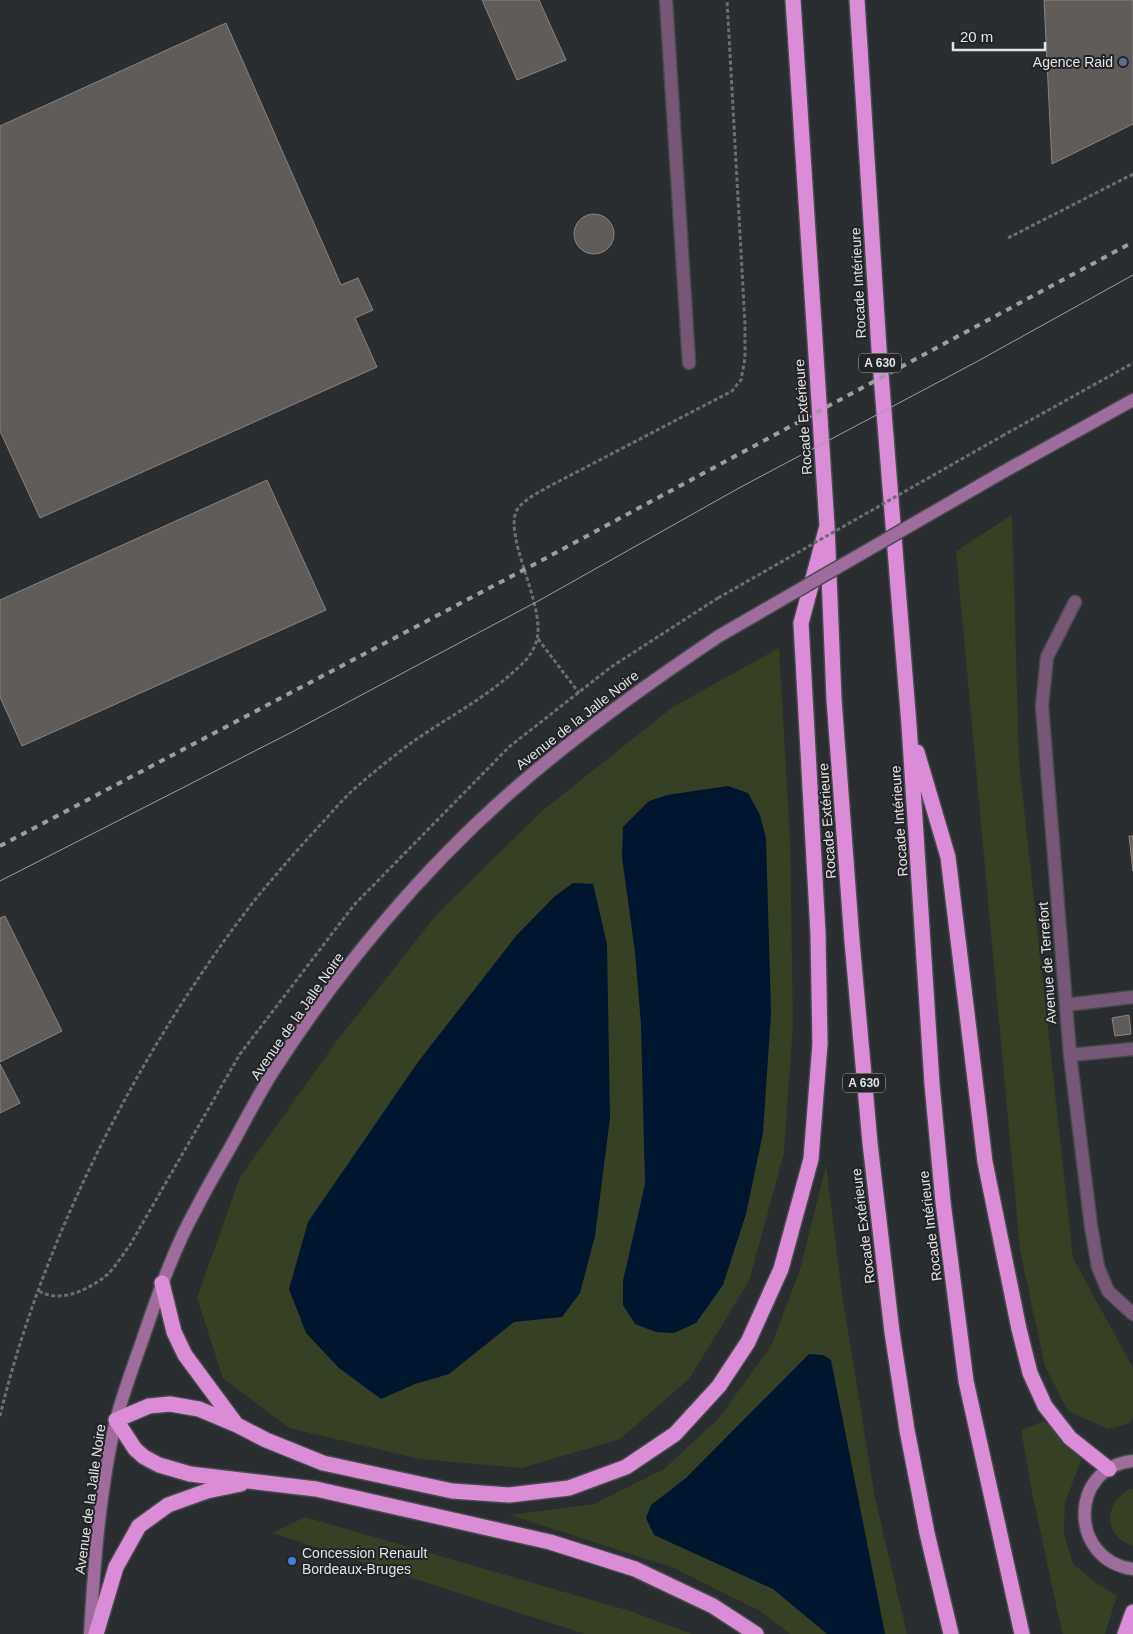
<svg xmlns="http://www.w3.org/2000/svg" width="1133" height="1634" font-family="Helvetica,sans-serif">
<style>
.green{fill:#354024}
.water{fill:#00162e}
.building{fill:#5f5c59;stroke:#878380}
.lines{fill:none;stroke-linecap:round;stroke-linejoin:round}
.service-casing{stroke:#484b4e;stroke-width:15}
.minor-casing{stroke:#484b4e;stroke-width:15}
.secondary-casing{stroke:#484b4e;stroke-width:15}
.motorway-casing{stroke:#484b4e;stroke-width:18}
.path{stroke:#6b6d70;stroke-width:3;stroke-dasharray:4 2.5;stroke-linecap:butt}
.service{stroke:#765775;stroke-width:12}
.minor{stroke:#765775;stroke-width:12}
.secondary{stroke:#9f6d9c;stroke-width:12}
.motorway{stroke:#da8dd6;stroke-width:15}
.tram{stroke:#9b9d9f;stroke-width:1}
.rail{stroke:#9b9d9f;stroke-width:4;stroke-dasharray:6 6;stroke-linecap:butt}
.secondary-bridge-casing{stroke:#484b4e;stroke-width:15;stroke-linecap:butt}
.path-bridge{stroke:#6b6d70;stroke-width:3;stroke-dasharray:4 2.5;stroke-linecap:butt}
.secondary-bridge{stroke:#9f6d9c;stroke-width:12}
.service-dot{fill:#5c6f8a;stroke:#222427;stroke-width:2}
.shop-dot{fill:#3f7fe0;stroke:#222427;stroke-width:2}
.labels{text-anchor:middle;stroke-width:4;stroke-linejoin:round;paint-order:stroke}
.shield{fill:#222427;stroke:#a8aaab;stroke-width:1}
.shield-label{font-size:12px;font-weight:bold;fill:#e1e3e4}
.poi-label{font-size:14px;fill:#e1e3e4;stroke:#222427;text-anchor:end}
.street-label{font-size:14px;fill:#e1e3e4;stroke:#222427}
</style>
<rect width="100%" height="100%" fill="#2b2e31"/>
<path class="green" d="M1012,515L1019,762L1073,1258L1133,1368V1419L1128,1424L1108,1429L1068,1411L1045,1367L1020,1250L956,551Z
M779,648L790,838L793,1024L784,1153L749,1281L689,1379L620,1439L522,1468L420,1459L289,1428L223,1378L197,1298L240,1177L339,1038L438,913L542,811L673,707Z
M826,1165L842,1294L875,1498L907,1634H790L760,1611L674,1568L510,1515L594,1504L664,1469L719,1418L771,1346L800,1270Z
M1044,1421L1081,1460L1065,1503L1064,1534L1073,1564L1095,1582L1117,1596L1105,1634H1063L1061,1628L1032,1492L1021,1430Z
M1130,1489H1133V1546C1103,1536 1103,1503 1130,1489Z
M305,1517L630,1611L692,1634H585L272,1533Z"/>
<path class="water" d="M728,786L748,793L760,815L766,838L771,1013L763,1133L746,1214L723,1285L696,1323L674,1333L656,1332L635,1324L623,1305V1281L645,1184L641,1024L635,952L622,857L623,827L649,801L667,795Z
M573,883L593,884L607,944L610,1118L595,1236L580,1293L562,1317L514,1322L449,1374L415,1384L381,1399L339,1368L306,1333L289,1289L308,1222L418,1062L516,936L554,897Z
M809,1354L823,1355L831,1360L885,1634H827L773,1589L654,1535L646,1518L651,1505L686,1478Z"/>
<path class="building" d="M482,0H539L566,60L517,80Z
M1044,0H1133V124L1052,164Z
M226,23L341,285L358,278L373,310L355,318L377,367L40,518L0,431V126Z
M574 234a20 20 0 1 1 40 0a20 20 0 1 1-40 0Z
M267,480L326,610L22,746L0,697V600Z
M1129,836H1133V871Z
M5,916L62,1031L0,1062V918Z
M1129,1015L1131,1034L1115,1036L1112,1018Z
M0,1064L20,1103L0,1113Z"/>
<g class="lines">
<g class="service-casing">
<path id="service" d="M666,0L689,363
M1066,1005L1133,997
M1070,1055L1133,1049"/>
</g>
<g class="minor-casing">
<path id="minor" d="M1075,602L1047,657L1042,706L1070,1055L1091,1226L1098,1267L1108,1291L1133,1314"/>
</g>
<g class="secondary-casing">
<path id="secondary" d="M1003,472L1133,400
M1133,1461C1069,1467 1068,1560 1133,1569
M90,1634C94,1565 100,1487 116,1420C123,1394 132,1369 141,1344C157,1297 173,1250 197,1207C207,1187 219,1167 230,1148C245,1121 259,1093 276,1067C340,968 423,869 512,791C577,734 647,684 719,636"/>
</g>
<g class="motorway-casing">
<path id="motorway" d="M793,0L827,526L834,699L852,941L870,1143L892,1332L907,1430L927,1533L951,1634
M857,0L879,349L909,725L932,1084L943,1202L966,1381L1022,1634
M917,752L948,857L985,1162L1019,1329L1030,1373L1045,1406L1070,1438L1109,1469
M162,1283L174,1332L185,1355L236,1424
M96,1634L116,1567L139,1526L168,1505L207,1491L241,1484
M756,1634L713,1606L635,1569L550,1542L316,1489L190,1474L159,1465L144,1457L135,1449L116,1420L149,1406L170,1404L199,1409L237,1425L266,1440L323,1463L452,1491L509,1495L569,1488L626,1467L675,1434L719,1386L748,1342L781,1269L811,1159L820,1044L818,933L801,623L827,526
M1125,1634L1133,1612"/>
</g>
<path class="path" d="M1008,238L1133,174
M1002,436L1133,363
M538,639L579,693
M39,1291C61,1304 90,1289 108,1274C116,1266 123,1254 130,1245L240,1054L354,905L509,747L611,667L718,598
M0,1416C43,1236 141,1047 254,901C276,874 298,849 322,823C332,812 342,800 353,790C371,774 391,758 411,743C448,717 490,696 523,663C529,657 535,648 537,639C543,613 521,568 516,539C514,529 512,515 519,507C527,498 538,493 548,487L732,391L741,380L745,358V324L727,0"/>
<use href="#service" class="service"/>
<use href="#minor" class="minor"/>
<use href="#secondary" class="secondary"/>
<use href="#motorway" class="motorway"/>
<path class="tram" d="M0,881L290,733L540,600L739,488L978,361L1133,275"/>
<path class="rail" d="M0,846L533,565L1133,242"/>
<g class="secondary-bridge-casing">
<path id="secondary-bridge" d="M719,636L1003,472"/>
</g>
<path class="path-bridge" d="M718,598L1002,436"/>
<use href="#secondary-bridge" class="secondary-bridge"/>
</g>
<circle class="service-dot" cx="1123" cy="62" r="5"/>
<circle class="shop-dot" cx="292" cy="1561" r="5"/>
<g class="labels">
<g class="shield">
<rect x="859" y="353.5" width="42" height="19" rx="4"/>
<rect x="843" y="1073.5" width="42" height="19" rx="4"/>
</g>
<g class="shield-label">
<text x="880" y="367">A 630</text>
<text x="864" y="1087">A 630</text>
</g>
<g class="poi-label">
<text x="1113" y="67">Agence Raid</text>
<text x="302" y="1558" text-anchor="start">Concession Renault<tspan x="302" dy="16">Bordeaux-Bruges</tspan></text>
</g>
<g class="street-label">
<text transform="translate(858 283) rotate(-93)" y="5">Rocade Intérieure</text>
<text transform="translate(803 417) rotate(-94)" y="5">Rocade Extérieure</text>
<text transform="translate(577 720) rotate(-38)" y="5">Avenue de la Jalle Noire</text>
<text transform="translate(827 821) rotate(-94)" y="5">Rocade Extérieure</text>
<text transform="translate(899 821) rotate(-94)" y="5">Rocade Intérieure</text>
<text transform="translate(1047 963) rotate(-94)" y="5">Avenue de Terrefort</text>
<text transform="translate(297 1016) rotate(-55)" y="5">Avenue de la Jalle Noire</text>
<text transform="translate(863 1226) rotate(-97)" y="5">Rocade Extérieure</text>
<text transform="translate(930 1226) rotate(-97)" y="5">Rocade Intérieure</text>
<text transform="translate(90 1499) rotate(-82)" y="5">Avenue de la Jalle Noire</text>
</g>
</g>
<path d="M953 42v8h92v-8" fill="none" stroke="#e1e3e4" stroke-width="2.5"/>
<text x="960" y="42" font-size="15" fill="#e1e3e4" stroke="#222427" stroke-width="4" paint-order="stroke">20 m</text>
</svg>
